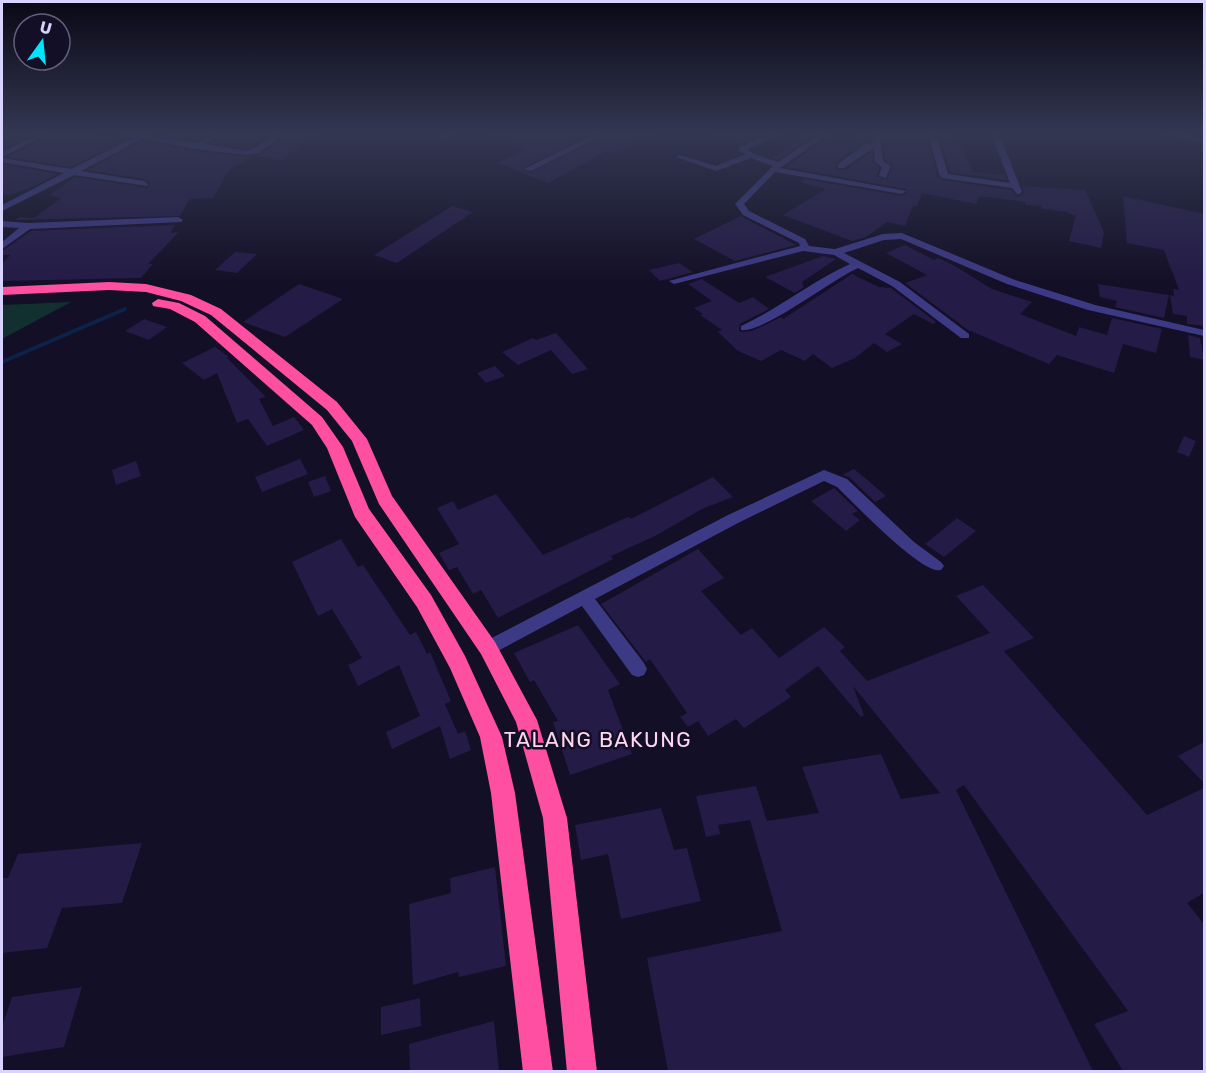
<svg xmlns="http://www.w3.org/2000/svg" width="1206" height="1073" font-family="Rubik,sans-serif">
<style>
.green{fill:#12302f}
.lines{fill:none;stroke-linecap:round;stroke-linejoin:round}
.stream{stroke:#0c2248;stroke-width:4}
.building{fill:#241b47}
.minor{fill:#3d3a85;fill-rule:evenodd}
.highway{fill:#ff4fa3;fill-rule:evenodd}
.labels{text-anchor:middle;stroke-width:5;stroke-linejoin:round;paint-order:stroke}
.near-quarter-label{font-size:21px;letter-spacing:1.5px;fill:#ffd6f0;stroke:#130f26}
</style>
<rect width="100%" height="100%" fill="#130f26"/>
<path class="green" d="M71,302L2,339V305Z"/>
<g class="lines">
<path class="stream" d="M2,362L125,309"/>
</g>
<path class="building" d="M3,133H35L15,143L2,142Z
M52,133H73L123,140L71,167L8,157Z
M157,133H208L196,141Z
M223,133H272L247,149L211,143Z
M280,133H319L281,160L255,156L260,155L283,138L284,135Z
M483,133H592L522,168L530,173L609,133L660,134L615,152L608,150L548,183L497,163L524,150Z
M707,133H767L737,146Z
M805,133H817L778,160L772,158Z
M860,133H870L871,141L864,142L837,162L836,170H845L872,152L873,162L879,168L877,177L887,180L893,165L885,160L882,133L926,134L937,175L942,180L1011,190L1018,197L1024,193L1022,186L1085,190L1104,232L1101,248L1069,241L1076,215L1069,214L1068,212L1042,209L1041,206L1026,205L1025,202L980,196L976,204L922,193L917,206H913L905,226L887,222L866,237L852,241L783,215L826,189L801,183L804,179L902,196L907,193L906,189L786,167L829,136L848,142Z
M939,135L957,136L973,172L1004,175L1007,180L950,172Z
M142,141L195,151L250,157L229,170L213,198L190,199L180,216L15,220L19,217L34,218L61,198L49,195L75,177L148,188L150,183L144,179L88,170Z
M2,164L57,174L32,187L8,196L2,192Z
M1123,196L1204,214V326L1187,324V316L1173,314L1170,295L1174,296L1173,289L1179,290L1164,250L1127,243Z
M452,206L473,212L397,263L374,255Z
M741,216L742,217L796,245L735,261L694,239Z
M175,225L170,233L179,232L148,264H153L141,278L2,281V264L10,255H2V251L31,231Z
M905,245L934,260L938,258L955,266L992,289L1032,302L1020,314L1076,336L1079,327L1107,335L1112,318L1162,329L1156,353L1123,344L1114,373L1057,355L1049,364L968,330L905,283L927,275L886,253Z
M235,252L257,254L237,273L215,270Z
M823,256L836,259L802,282L804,287L795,293L765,277Z
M679,263L693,272L660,281L649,270Z
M852,274L879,287L891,288L936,322L933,324L914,314L885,334L902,344L887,352L874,343L855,358L832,368L813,354L805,361L781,350L761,361L738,351L718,332L722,330L700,315L703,314L694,308L712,301L688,284L702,279L739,303L753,297L769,309L740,324L739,330L741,332L752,331L781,317L783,319Z
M299,284L343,299L285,337L243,322Z
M1098,284L1169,295L1164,318L1115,307L1117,301L1100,297Z
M144,319L167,327L149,340L125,331Z
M556,333L588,369L572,374L551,350L518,365L502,352L533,338L536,340Z
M1188,335L1200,338L1204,360L1190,357Z
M215,347L229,357L227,358L266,397L259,399L273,426L294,417L304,430L267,446L248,419L237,423L217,373L204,380L182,363Z
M495,366L505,376L486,383L477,373Z
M1184,436L1196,441L1189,457L1177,452Z
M300,459L308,474L262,492L255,477Z
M136,461L141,476L116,485L112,470Z
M854,469L870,482L886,496L875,502L849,477L842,475Z
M325,476L331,491L314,497L308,482Z
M713,477L733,497L702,509L655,536L611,556L613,559L498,618L481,590L473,594L457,567L449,570L439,553L459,544L437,508L453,501L458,510L496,494L543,555L628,517L631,519Z
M834,488L858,511L852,514L860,520L846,531L811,501Z
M957,518L976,531L944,557L925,544Z
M341,539L358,567L363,565L410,635L416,632L427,654L430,652L451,701L445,704L458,734L465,731L471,750L450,759L440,726L392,749L386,732L420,716L399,665L358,686L348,665L362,658L332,609L318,616L292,562Z
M698,549L724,578L701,591L741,635L752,628L779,658L824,627L845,647L840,651L867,681L990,633L956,596L983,585L1034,638L1004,651L1147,815L1204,788V893L1187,903L1204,924V1071H1123L1094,1024L1128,1011L964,785L956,790L1093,1071H668L647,958L782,931L750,820L718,825L720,834L706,837L696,796L756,786L767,821L819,813L802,767L881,754L901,799L940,793L853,686L864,715L861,717L818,666L785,690L791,697L744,728L736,719L708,736L698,721L688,727L680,717L687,713L650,659L646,662L601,604Z
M578,625L620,684L608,690L632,754L570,775L553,722L558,721L534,680L530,682L514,653Z
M1204,742V783L1178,756Z
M661,808L674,850L687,848L701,901L621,919L608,854L581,860L575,825Z
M142,843L122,903L62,908L47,948L2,953V878H8L18,854Z
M495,867L506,966L459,977L458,972L413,985L409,904L451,893L450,878Z
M82,987L64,1047L2,1057V1027L12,997Z
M420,998L421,1026L381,1035V1007Z
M494,1021L499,1071H410L409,1044Z"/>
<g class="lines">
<path class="minor" d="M40,133H50L2,157V152Z
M112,133L143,134L196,143L212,133H221L205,144L247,151L253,149L275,134L282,136L259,153L247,155L195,149L142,139L81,171L144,181L148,184L147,186L74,175L2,211V205L64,173L2,162V158L71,169L133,138Z
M447,133H457L443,141L436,139Z
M597,133H607L531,171L524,169Z
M773,133H784L748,149L752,153L778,162L821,133H830L780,168L906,191L902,194L775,172L744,204L749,211L805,239L809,246L835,249L883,234L902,233L1015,280L1095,305L1204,330V336L1088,310L1007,284L901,239L884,240L844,253L900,282L969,334V338H961L892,286L858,268C833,279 762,334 741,330V326C780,308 812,281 850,264L834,255L803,251L674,284L669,281L800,246L799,243L743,215L735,204L773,166L751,158L716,171L676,157L680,155L716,166L746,154L739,151V147Z
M872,133H880L883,161L891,166L886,178L879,176L882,167L875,162L874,148L844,168H838V164L865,144L873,143Z
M928,133H936L948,174L1010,183L991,133H999L1022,192L1018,195L1012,188L942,178L939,174Z
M1156,133H1173L1204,139V143Z
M178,217L183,220L181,222L30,229L2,249V242L19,228L2,227V221L28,223Z
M824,470L847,479L914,542L941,562L944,566L941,570C923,576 853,502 837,487L824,481L738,523L595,599L644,663L647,669L644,675L638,677L632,675L582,606L494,653L488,656L482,653L479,648L482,643L728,515Z"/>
<path class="highway" d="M109,282L146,284L191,295L221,309L337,402L367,439L392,496L495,642L537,720L567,818L597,1072H567L543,818L516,722L481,654L379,504L352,441L327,410L211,315L181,301L146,292L109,290L2,295V287Z
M158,299L179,303L205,316L322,417L343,447L369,509L431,595L465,656L502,737L515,793L553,1072H523L491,793L480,737L450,668L417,607L355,517L327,448L312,425L195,322L170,309L153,306L152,303Z"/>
</g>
<linearGradient id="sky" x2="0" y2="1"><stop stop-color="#0a0815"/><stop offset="0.47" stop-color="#333752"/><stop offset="1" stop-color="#333752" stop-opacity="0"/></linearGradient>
<rect width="1206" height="283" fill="url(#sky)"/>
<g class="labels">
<g class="near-quarter-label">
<text x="598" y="747">TALANG BAKUNG</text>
</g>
</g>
<rect width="1206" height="1073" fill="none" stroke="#d9d4ff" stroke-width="6"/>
<g transform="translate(42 42) rotate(15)"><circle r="28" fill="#130f26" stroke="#625e7d" stroke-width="1.5"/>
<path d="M0-4.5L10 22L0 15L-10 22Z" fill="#00e5ff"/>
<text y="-9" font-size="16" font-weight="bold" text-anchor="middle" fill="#d9d4ff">U</text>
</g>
</svg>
